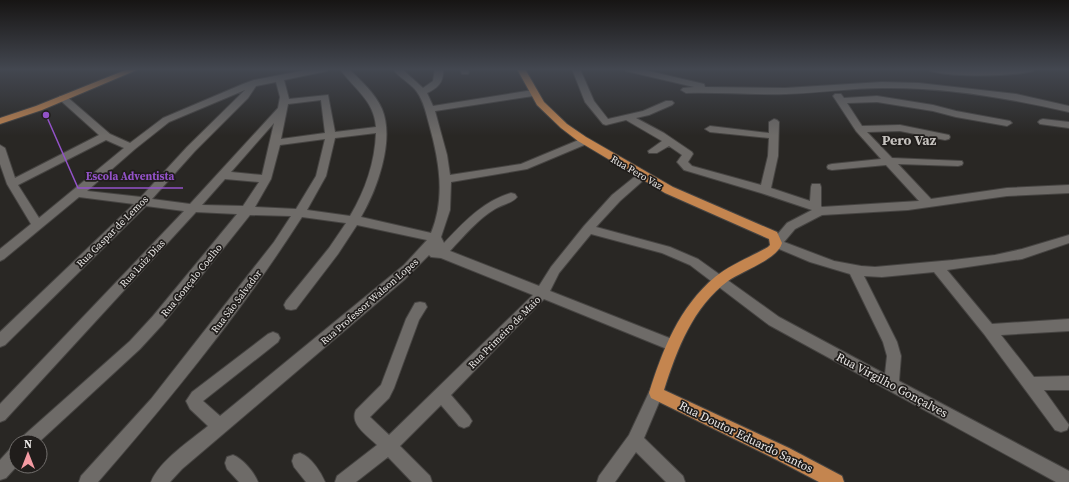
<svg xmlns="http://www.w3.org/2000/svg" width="1069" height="482" font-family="'Source Serif 4',serif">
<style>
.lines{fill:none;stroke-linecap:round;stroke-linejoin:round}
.minor-casing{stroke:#464442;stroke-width:2}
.major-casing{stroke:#464442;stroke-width:2}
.minor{fill:#6e6b68;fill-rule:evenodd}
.major{fill:#c4854f;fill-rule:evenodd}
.labels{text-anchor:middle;stroke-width:3.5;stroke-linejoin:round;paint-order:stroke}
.street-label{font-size:10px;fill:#eceae8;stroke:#201d1b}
.near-street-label{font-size:12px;fill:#eceae8;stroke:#201d1b}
.district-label{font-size:14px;font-weight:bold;fill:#c6c3bf;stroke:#201d1b}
.leader{fill:none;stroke:#9252c7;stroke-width:1.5}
.callout-dot{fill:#9252c7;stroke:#201d1b;stroke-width:1.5}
.callout-label{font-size:11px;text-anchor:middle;font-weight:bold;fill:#9252c7;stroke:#201d1b;stroke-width:3.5;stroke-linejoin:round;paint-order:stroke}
</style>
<rect width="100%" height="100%" fill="#292724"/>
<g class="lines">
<g class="minor-casing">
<path id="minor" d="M312,69H328L327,71L284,80L289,99L328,95L335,132L376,127C374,100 354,89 340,69H349C361,81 375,93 382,109C395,140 377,190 361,217L431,233C446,197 439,160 429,124C426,113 424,102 417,92C411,83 399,78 393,69H402L423,88L433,81L435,69H443C444,82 438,88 427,93L433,106L533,90L536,91L538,93L533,96L435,111L447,155L450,175L521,164L581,139H589L590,141L589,143L527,169L451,182L450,210L441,237L444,243C463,223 483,201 511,193L515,194L517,197C513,203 501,205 495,209C477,220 464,236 450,251L539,286L551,267L584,226L612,195L638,174H646L647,176L646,178L620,201L596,227L670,247L698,259L779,317L885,374L887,356L883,342L850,274L810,262L772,246L770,243L787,223L812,210L761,193L684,170L677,162L682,155L669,146L657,153H649L648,151L662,141L626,120L606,125L603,124L585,102L572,69H580L594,101L608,119L643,111L666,101H672L674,103L672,105L649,115L636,118L664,133L692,152L693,154L688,162L692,166L761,185L768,156L769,138L710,132L705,129L710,126L769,133V122L774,119L777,120L779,122L778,156L771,188L810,201L811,187L812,184H820L821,187V206L822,207L919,201L886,165L832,170L828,169L827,167L828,165L832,164L881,159L856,131L833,96L835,94H841L844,98L877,96L933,105L956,111L1010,121L1012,123L1007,126L956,117L933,111L877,102L847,103L862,126L900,125L949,135L950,137L949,139L945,140L900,131L867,132L892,158L962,161L963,163L962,165L958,166L898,164L931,199L1007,188L1069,185V193L1007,196L908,210L822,215L795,229L784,242L834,261L861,266L875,267L953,260L995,255L1022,249L1069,235V243L1022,259L947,270L992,324L1069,319V331L1001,335L1034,377L1069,376V390H1044L1069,425L1067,430L1061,432L1055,430L984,334L934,272L882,277L864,276L897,342L901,356L899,381L1069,471V482H1056L769,325L690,265L662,253L591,234L559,273L550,291L677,341L679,345L677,349L672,351L667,349L544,299L451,395L469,416L472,421L469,426L464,428L459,426L441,405L400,446L430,476L432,482H412L388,457L356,482H335L337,476L377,445C368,436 349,424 356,410L381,385L406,319L415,303L420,302L425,303L427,307L419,320L394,388L389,398L370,417L389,435L533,295L441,258L431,257L429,255L404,280L182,469L170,482H151C159,461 191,440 208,426L190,409L186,401L192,392L268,334L273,332L278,334L280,338L278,342L203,401L220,416L404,265L427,240L357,225L338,254L296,309L291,310L286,309L284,305L286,301L329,248L346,223L302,217C242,311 171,398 98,482H79L81,476L151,399L274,242L291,216L250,215L163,324L140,349L39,442H20L22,437L130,341L153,316L237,214L196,212L5,420L0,422V404L184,211L146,206L5,345L0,347V332L134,204L79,197L4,259L0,261V249L31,224L7,184L0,164V145L5,148L15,178L99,135L60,100L58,98L60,96H66L110,134L130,143L163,118L243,84L254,80ZM276,82L280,97L278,108L190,204L152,199L195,151L248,98L256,86ZM245,90L187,147L141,197L87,191L135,149L169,122ZM321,100L325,133L281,139L288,104ZM274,123L262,175L231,172ZM376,133C375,162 365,191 350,216L307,210L326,176L335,138ZM325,139L316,176L296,209L255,207L271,179L280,145ZM106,140L124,148L39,218L18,185ZM225,179L259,182L243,206L202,205Z
M460,69H468L469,72L468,74H462Z
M625,69H640L704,84L705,87L785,88L882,82L919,83L1016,94L1069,106V112C1008,98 945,87 883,88C851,88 818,93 786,94C753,95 719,92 686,93L681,90L683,88L694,87L626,71Z
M929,69H1034L1033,71C1010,77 953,77 930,71Z
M1043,119L1069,122V128L1040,124L1038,122L1040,120Z
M656,386L661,388L663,393L644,438L683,476L685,482H666L636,452L615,482H597L599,476L629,435L651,388Z
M16,447L17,466L6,478L0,480V460L10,449Z
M300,453C311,457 321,472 325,482H306L294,467L292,461L294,455Z
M233,455C243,459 254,472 258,482H239L227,469L225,463L227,457Z"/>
</g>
<g class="major-casing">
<path id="major" d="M128,69H139L42,110L0,124V118L36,106Z
M517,69H525L544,102L567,124L586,137L673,187L777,232L782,243C778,259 742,271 728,281C693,307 677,349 664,390L789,448L842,476L844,482H819L777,460L651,398L649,393C662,351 679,307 715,277C730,265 750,257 768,247L770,245L769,239L665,193L578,141L561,128L537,105Z"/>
</g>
<use href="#minor" class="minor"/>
<use href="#major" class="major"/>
</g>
<linearGradient id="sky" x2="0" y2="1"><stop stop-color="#171514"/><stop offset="0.51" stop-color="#434750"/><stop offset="1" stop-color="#434750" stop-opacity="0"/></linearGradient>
<rect width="1069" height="136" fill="url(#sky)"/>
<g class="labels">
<g class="street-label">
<text transform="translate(637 172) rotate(30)" y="4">Rua Pero Vaz</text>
<text transform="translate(112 231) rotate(-45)" y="4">Rua Gaspar de Lemos</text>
<text transform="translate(142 263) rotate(-47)" y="4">Rua Luiz Dias</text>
<text transform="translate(191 280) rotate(-51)" y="4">Rua Gonçalo Coelho</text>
<text transform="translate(236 301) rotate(-53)" y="4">Rua São Salvador</text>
<text transform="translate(369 301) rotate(-41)" y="4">Rua Professor Walson Lopes</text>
<text transform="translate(504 332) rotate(-45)" y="4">Rua Primeiro de Maio</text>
</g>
<g class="near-street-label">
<text transform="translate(892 385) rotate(28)" y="4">Rua Virgilho Gonçalves</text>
<text transform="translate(746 437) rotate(26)" y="4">Rua Doutor Eduardo Santos</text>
</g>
<g class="district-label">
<text x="909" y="145">Pero Vaz</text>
</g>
</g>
<path class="leader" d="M46 115L78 188H183"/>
<circle class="callout-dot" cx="46" cy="115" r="4"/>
<g class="callout-label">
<text x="130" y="180">Escola Adventista</text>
</g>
<g transform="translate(28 454)"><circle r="19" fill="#201d1b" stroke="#726f6d"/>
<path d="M0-3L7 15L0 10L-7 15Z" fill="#f49aa2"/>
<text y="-6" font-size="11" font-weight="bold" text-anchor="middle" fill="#eceae8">N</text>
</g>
</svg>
